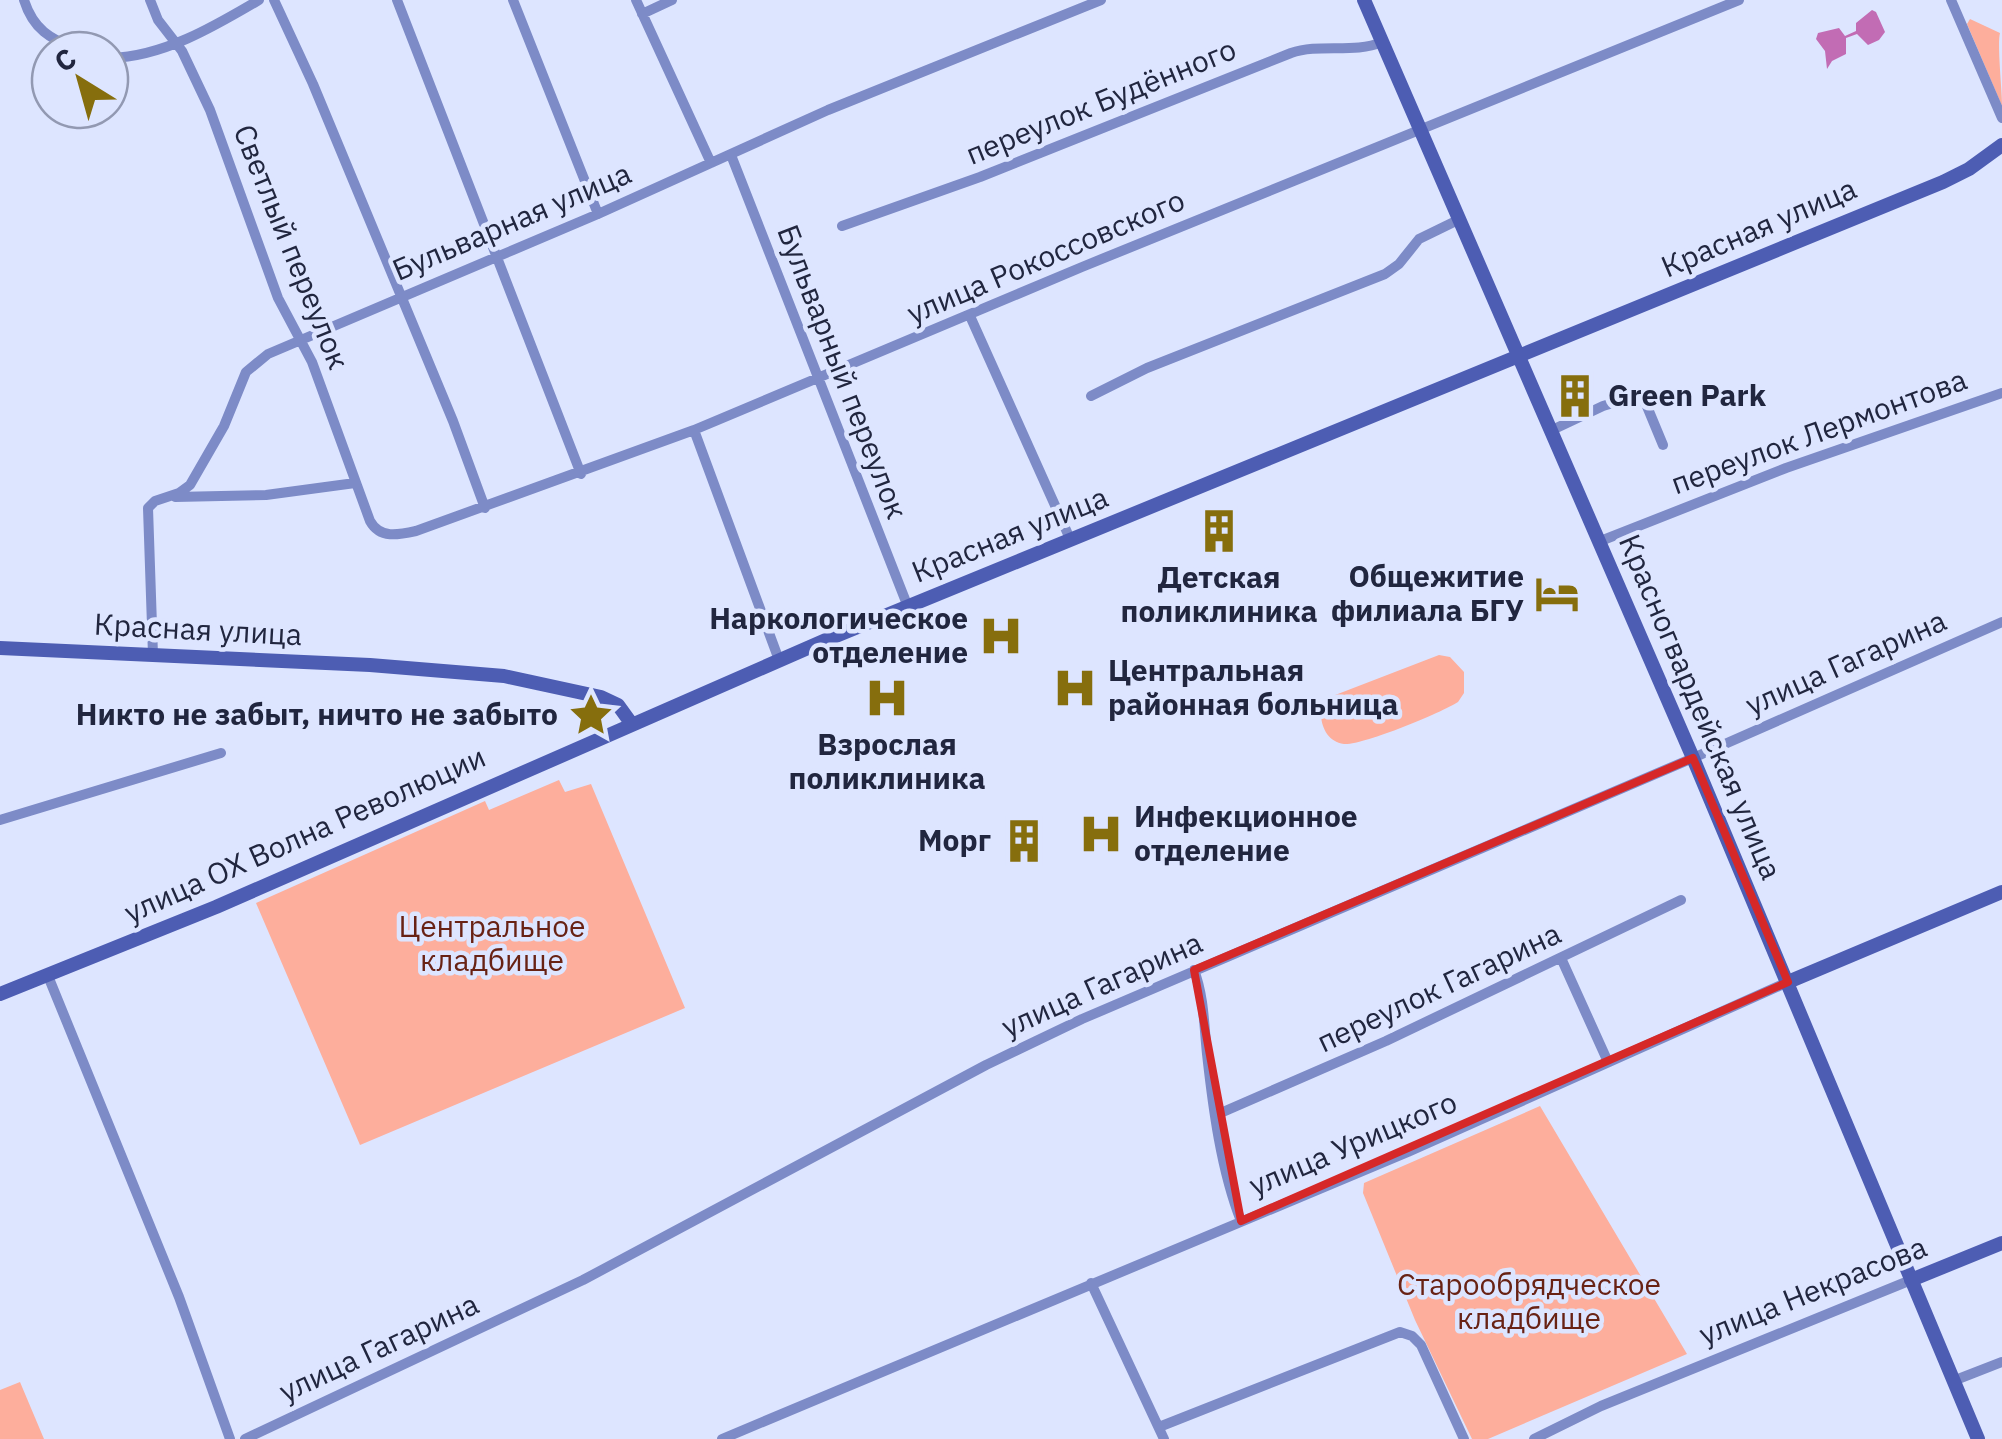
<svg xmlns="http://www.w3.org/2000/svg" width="2002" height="1439" font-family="'IBM Plex Sans',sans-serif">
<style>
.green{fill:#fdae9c}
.water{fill:#c26cb4}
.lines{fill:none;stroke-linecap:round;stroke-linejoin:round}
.street{stroke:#7d8bc7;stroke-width:10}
.secondary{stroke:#4d5db3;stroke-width:14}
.marked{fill:none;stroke:#d62828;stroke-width:8;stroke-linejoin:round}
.labels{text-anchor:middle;stroke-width:9;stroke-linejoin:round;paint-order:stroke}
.street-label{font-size:30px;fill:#21263f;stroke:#dde5ff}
.poi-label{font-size:30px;font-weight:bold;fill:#21263f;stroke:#dde5ff;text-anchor:end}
.park-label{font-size:30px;fill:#682214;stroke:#dde5ff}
</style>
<rect width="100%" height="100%" fill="#dde5ff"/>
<path class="green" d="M1970,19L2000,33C1997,44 2002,89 2002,106L1967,24Z
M1439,655L1450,657L1464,672V693L1458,702C1441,713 1361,746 1344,744C1329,742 1322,729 1321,716L1330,697Z
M559,780L565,792L591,784L685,1008L360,1145L256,903L485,801L489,810Z
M1540,1106L1687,1354L1488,1439H1472L1415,1320L1363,1193L1364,1183Z
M20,1382L44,1439H0V1390Z"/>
<path class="water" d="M1872,10L1876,12L1885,32L1879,40L1868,45L1857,34L1846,38V54L1832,61L1827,69L1825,51L1816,39L1818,33L1839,28L1845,36L1856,31V23Z"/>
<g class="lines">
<path class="street" d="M24,0C33,29 50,39 78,50
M150,0L158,20L182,51L210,110L278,298L312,362L370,521C380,539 398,535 416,531L694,430L1082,267L1739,0
M274,0L313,84L453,421L485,508
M397,0L581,474
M513,0L598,214
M636,0L711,163
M1951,0L2002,118
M642,14L672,0
M110,58C163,57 215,26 259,0
M731,155L908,607
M842,226L980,177L1291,53C1320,43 1354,54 1382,42
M970,316L1071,541
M1091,396L1147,368L1385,274L1399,264L1419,239L1458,220
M694,430L779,660
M1550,431L1603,406L1636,396L1646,404L1663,445
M175,497L266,495L355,483
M1598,542L1786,468L2002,393
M153,655L148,508L155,501L179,493L190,485L224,426L246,372L268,354L598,214L828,110L1101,0
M0,820L221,753
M1561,958L1608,1062
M1194,970C1204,996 1204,1025 1207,1054C1213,1108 1221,1170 1241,1221
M48,976L179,1297L230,1439
M1216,1115L1386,1041L1681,900
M1091,1283L1164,1439
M1953,1381L2002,1362
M1159,1427L1400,1332L1412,1336L1421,1345L1464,1439
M245,1439L583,1280L986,1065L1082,1019L1693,758L2002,622
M722,1439L1408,1152L1788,982
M1534,1439L1601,1406L1911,1280"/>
<path class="secondary" d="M1364,0L1693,758L1978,1439
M0,648L370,665L504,676L601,697L618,705L631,723
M1788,982L2002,892
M0,994L216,907L826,640L1943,182L1969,169L2002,145
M1911,1280L2002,1243"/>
</g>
<path class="marked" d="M1693,758L1788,982L1241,1221L1194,970Z"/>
<defs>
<g id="building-bare" transform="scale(3.45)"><path d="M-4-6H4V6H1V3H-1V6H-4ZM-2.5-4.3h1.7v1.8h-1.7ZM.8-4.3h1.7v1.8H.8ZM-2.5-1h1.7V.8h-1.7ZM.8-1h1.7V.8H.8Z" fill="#866e0d" stroke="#dde5ff" stroke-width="2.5" paint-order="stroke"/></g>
<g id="hotel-bare" transform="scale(3.45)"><path d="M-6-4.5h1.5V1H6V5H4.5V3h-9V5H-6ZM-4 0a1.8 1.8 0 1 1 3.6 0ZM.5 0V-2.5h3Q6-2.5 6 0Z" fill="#866e0d" stroke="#dde5ff" stroke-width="2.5" paint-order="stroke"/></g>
<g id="hospital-bare" transform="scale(3.45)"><path d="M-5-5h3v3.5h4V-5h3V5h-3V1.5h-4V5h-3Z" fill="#866e0d" stroke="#dde5ff" stroke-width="2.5" paint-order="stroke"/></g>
<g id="sight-bare" transform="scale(3.45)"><path d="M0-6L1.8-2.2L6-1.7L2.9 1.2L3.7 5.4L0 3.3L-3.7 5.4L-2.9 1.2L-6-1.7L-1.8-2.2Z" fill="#866e0d" stroke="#dde5ff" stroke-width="2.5" paint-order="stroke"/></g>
</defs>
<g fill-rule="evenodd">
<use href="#building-bare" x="1575" y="396"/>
<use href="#building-bare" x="1219" y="531"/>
<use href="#hotel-bare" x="1557" y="594"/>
<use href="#hospital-bare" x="1001" y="636"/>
<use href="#hospital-bare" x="1075" y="688"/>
<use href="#hospital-bare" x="887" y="698"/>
<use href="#sight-bare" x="591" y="715"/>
<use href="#hospital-bare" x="1101" y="834"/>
<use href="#building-bare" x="1024" y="841"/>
</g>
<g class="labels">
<g class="street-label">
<text transform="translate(1101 102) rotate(-22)" y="10">переулок Будённого</text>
<text transform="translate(512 222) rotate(-23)" y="10">Бульварная улица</text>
<text transform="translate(1759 228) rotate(-23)" y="10">Красная улица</text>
<text transform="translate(291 247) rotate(68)" y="10">Светлый переулок</text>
<text transform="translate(1046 257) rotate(-23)" y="10">улица Рокоссовского</text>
<text transform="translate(842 372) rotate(69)" y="10">Бульварный переулок</text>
<text transform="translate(1819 432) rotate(-20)" y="10">переулок Лермонтова</text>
<text transform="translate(1010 535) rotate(-22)" y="10">Красная улица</text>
<text transform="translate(198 630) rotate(3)" y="10">Красная улица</text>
<text transform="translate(1846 663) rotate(-24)" y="10">улица Гагарина</text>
<text transform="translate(1700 707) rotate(67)" y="10">Красногвардейская улица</text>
<text transform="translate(305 835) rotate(-24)" y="10">улица ОХ Волна Революции</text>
<text transform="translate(1102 985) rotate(-24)" y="10">улица Гагарина</text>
<text transform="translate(1439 988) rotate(-25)" y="10">переулок Гагарина</text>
<text transform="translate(1353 1144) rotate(-23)" y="10">улица Урицкого</text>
<text transform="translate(1813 1291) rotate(-22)" y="10">улица Некрасова</text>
<text transform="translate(379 1348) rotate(-25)" y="10">улица Гагарина</text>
</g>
<g class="poi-label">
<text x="1608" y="406" text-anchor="start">Green Park</text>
<text x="1524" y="587">Общежитие<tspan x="1524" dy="34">филиала БГУ</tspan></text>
<text x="1219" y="588" text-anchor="middle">Детская<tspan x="1219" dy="34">поликлиника</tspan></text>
<text x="968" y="629">Наркологическое<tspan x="968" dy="34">отделение</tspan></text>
<text x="1108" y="681" text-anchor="start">Центральная<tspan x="1108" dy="34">районная больница</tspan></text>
<text x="558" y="725">Никто не забыт, ничто не забыто</text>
<text x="887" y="755" text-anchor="middle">Взрослая<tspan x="887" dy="34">поликлиника</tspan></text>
<text x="1134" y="827" text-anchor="start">Инфекционное<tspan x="1134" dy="34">отделение</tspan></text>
<text x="991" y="851">Морг</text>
</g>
<g class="park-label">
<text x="492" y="937">Центральное<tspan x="492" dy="34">кладбище</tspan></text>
<text x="1529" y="1295">Старообрядческое<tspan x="1529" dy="34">кладбище</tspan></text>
</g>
</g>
<g transform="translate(80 80) rotate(323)"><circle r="48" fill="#dde5ff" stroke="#9299b2" stroke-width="2.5"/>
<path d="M0-8L18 38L0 25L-18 38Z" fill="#866e0d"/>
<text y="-15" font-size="28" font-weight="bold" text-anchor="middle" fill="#21263f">С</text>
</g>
</svg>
